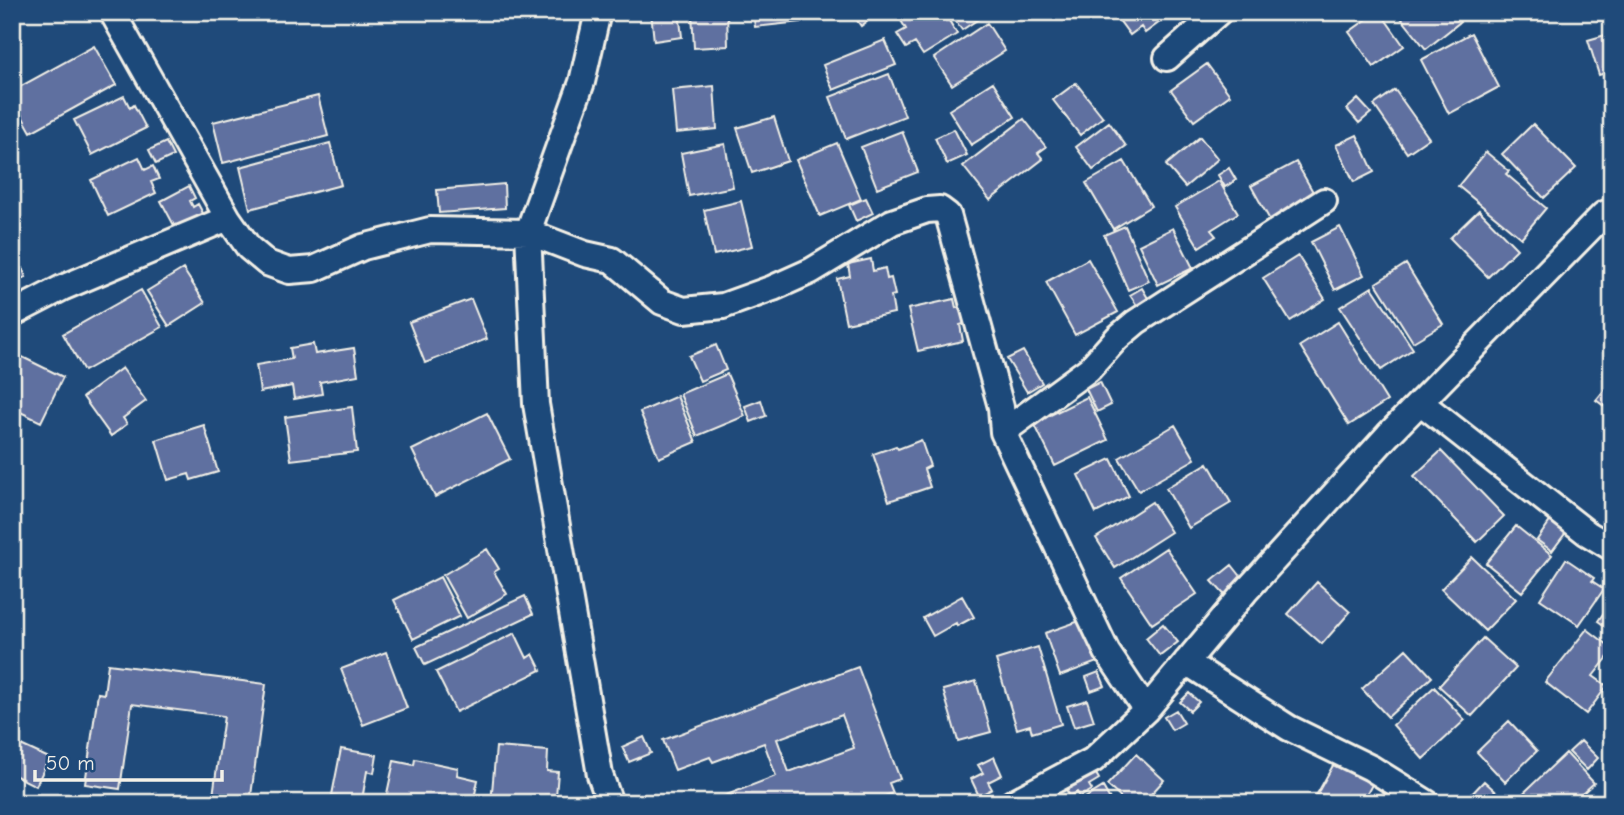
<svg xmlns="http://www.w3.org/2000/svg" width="1624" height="815" font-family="'Comic Neue',sans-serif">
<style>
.building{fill:#5f70a0;stroke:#f4f1e8;stroke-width:2;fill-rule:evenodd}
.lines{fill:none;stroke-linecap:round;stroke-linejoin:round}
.minor-casing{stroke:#f4f1e8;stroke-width:30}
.minor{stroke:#1f4a7a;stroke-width:24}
</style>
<rect width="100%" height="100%" fill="#1f4a7a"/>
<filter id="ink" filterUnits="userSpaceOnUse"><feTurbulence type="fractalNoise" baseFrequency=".0143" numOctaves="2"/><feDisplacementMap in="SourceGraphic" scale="14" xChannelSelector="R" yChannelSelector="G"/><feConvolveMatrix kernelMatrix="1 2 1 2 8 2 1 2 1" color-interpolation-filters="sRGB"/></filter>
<g filter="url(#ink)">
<path class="building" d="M651,12H679L682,37L654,41Z
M692,12H727L728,46L694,48Z
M753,12H799L800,22L755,27Z
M851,12H880L861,26Z
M896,12H944L957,34L923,55L915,43L906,48L897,34L906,29Z
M949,12H976L980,18L962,30Z
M1113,12H1161L1160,13L1164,19L1145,33L1141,27L1130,35Z
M1377,12H1380L1404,46L1374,67L1349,32Z
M1401,12H1452L1460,22L1426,49L1398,14Z
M987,23L1005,51L952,85L934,58Z
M1471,33L1499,87L1449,114L1421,60Z
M1612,33V71L1599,75L1588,40Z
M885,40L896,65L833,90L823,65Z
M94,46L116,85L31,132L12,98V91Z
M1207,64L1230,95L1194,121L1171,90Z
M889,74L905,116L846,139L830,97Z
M993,82L1015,117L971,145L949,110Z
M1076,83L1103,117L1080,135L1053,100Z
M714,86L717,129L676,133L672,90Z
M1395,90L1429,138L1407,153L1374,105Z
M124,96L130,108L134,105L146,128L92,155L74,120Z
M318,96L328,136L223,163L213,122Z
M1358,99L1371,113L1359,123L1347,109Z
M774,117L788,161L752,173L737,128Z
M1024,119L1046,147L1038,153L1043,159L990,200L963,166Z
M1109,122L1126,146L1093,170L1076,147Z
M1533,124L1576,168L1544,198L1502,154Z
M954,129L967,155L947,164L935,138Z
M902,131L918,172L877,188L861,147Z
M1357,135L1374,172L1354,182L1336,145Z
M1200,137L1218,159L1185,187L1166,165Z
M166,142L173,156L156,164L149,150Z
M330,143L341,185L250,209L240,167Z
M837,143L861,199L820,216L796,160Z
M725,144L733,187L689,196L681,153Z
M1486,152L1509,171L1506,174L1546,208L1521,238L1458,186Z
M139,157L145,170L153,166L159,179L151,182L156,193L108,216L91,180Z
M1124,161L1151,206L1113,229L1086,183Z
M1296,162L1316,197L1271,222L1251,186Z
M1229,168L1236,180L1225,187L1218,175Z
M1219,181L1238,213L1211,230L1216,236L1199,247L1175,207Z
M504,184L505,208L439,213L437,190Z
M189,186L195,198L190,201L193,207L198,204L205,217L177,231L161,201Z
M866,198L873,213L856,221L849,205Z
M741,201L752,246L714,255L704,210Z
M1479,210L1517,249L1488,277L1450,238Z
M1125,226L1149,281L1128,290L1104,235Z
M1340,227L1364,275L1335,290L1311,242Z
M1173,228L1193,268L1158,285L1139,245Z
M12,245L26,277L12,283Z
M1298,256L1325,299L1290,321L1263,278Z
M871,259L873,271L885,268L887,279L891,278L895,295L891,296L894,313L846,323L837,279L850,276L848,264Z
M1088,259L1118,312L1075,335L1046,282Z
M1406,264L1443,324L1413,342L1376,283Z
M183,269L205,303L169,326L147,291Z
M1372,287L1413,349L1381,370L1340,307Z
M1142,288L1149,300L1138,307L1130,295Z
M141,290L162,327L84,371L63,334Z
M471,299L487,339L425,363L409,322Z
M954,299L956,308L960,307L964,324L960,325L963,341L918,351L908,309Z
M1338,322L1387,401L1349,425L1300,346Z
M313,344L315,354L354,348L358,375L320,382L322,394L294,399L292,386L260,392L256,365L292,359L290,348Z
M716,345L726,370L700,381L689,356Z
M1023,351L1042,383L1027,392L1007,359Z
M12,352L63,377L41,422L12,408Z
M122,368L146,401L123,418L127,424L111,436L83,397Z
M727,374L745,416L697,436L680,394Z
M1612,381V412L1596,400Z
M1100,382L1111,405L1097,412L1086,389Z
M677,396L696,442L659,458L640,412Z
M1087,397L1108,440L1055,466L1034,423Z
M761,400L766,416L751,422L745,406Z
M352,407L357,452L291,460L285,417Z
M487,413L510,459L435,497L412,450Z
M204,425L218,472L191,480L189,474L168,480L156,440Z
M1175,425L1195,459L1139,491L1119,458Z
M921,440L930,466L924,469L930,487L889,501L873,454L896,446L898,449Z
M1441,451L1504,516L1477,542L1414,476Z
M1111,459L1129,496L1096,513L1078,475Z
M1208,463L1231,503L1189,528L1166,488Z
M1152,502L1171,532L1115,568L1096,538Z
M1551,520L1567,531L1552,551L1537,540Z
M1516,526L1552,555L1522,592L1486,563Z
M1166,548L1197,594L1152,624L1121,578Z
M487,549L499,569L494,572L507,594L467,618L443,575Z
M1472,557L1516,599L1485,631L1441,589Z
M1566,559L1594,578L1592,581L1604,589L1579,625L1540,599Z
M1232,565L1247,584L1228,599L1212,581Z
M440,577L460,616L413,639L394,600Z
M1317,582L1350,612L1322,644L1288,614Z
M525,596L533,614L425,665L416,647Z
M962,596L974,617L957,626L956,623L933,636L923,618Z
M1612,601V631L1598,621Z
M1085,619L1100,661L1060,676L1045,633Z
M1163,624L1178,642L1160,656L1146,638Z
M1587,629L1612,648V652L1593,676L1607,686L1586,714L1545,682Z
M515,633L527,658L533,654L541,670L456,712L436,672Z
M1483,638L1516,668L1472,716L1439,686Z
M1038,647L1061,724L1032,733L1030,725L1017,729L996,660Z
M1406,649L1432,677L1388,717L1362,689Z
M386,652L407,708L363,725L341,669Z
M108,664L266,684L250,803H212L224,716L132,704L120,789L85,784L98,693L104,694Z
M858,667L900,779L889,783L893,793L866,803H706L776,776L764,743L713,762L710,757L675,770L663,740ZM842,715L854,748L789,772L777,739Z
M1099,672L1105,686L1091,691L1086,677Z
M976,681L991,732L958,741L943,690Z
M1434,687L1465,720L1423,759L1393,725Z
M1189,693L1199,702L1190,711L1180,702Z
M1087,700L1094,721L1074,727L1067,706Z
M1176,710L1184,723L1172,730L1164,717Z
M1509,721L1537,751L1505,782L1477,752Z
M644,737L651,753L629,762L622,747Z
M12,741L49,758L36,786L12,774Z
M1581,741L1598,758L1587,770L1569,752Z
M496,747L548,751L547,771L558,772L556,796L545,795L544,803H491Z
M341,749L377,755L374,773L367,771L362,800L332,795Z
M1566,753L1594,783L1572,803H1513Z
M1136,754L1164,780L1143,803H1126L1107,785Z
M994,757L1002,775L988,782L992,789L979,796L971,779L983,773L978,765Z
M415,759L458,768L457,775L478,780L473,803H385L394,761L414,765Z
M1336,760L1374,781L1362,803H1312Z
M1092,767L1099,779L1089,785L1092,790L1080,797L1077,792L1070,796L1063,785Z
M1484,781L1502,797L1496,803H1474L1468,798Z
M1103,787L1112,803H1077Z"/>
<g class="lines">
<g class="minor-casing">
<path id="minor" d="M112,12L228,218L249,248L267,263L289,271L314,269L363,247L430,230L528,232L585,254L612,260L662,302L684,310L723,306L773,288L811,271L892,222L927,210L940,209L948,215L1001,407L1003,432L1107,652L1146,710
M598,12L582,82L528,232L536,404L600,775L610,803
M1167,58L1219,12
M12,314L62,288L228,218
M1420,402L1587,533L1612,548
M1003,432L1089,369L1117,338L1136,322L1324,201
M1186,662L1289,728L1371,768L1427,803
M1012,803L1093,760L1146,710L1245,592L1388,435L1604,214L1612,211"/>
</g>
<use href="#minor" class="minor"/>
</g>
</g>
<rect width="1624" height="815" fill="none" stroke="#1f4a7a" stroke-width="42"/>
<rect x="21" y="21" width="1582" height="773" fill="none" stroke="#f4f1e8" stroke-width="2.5" filter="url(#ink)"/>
<path d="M35 770v10h187v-10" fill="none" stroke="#f4f1e8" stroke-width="3.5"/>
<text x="46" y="770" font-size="21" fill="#f4f1e8" stroke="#1f4a7a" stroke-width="5" paint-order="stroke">50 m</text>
</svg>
